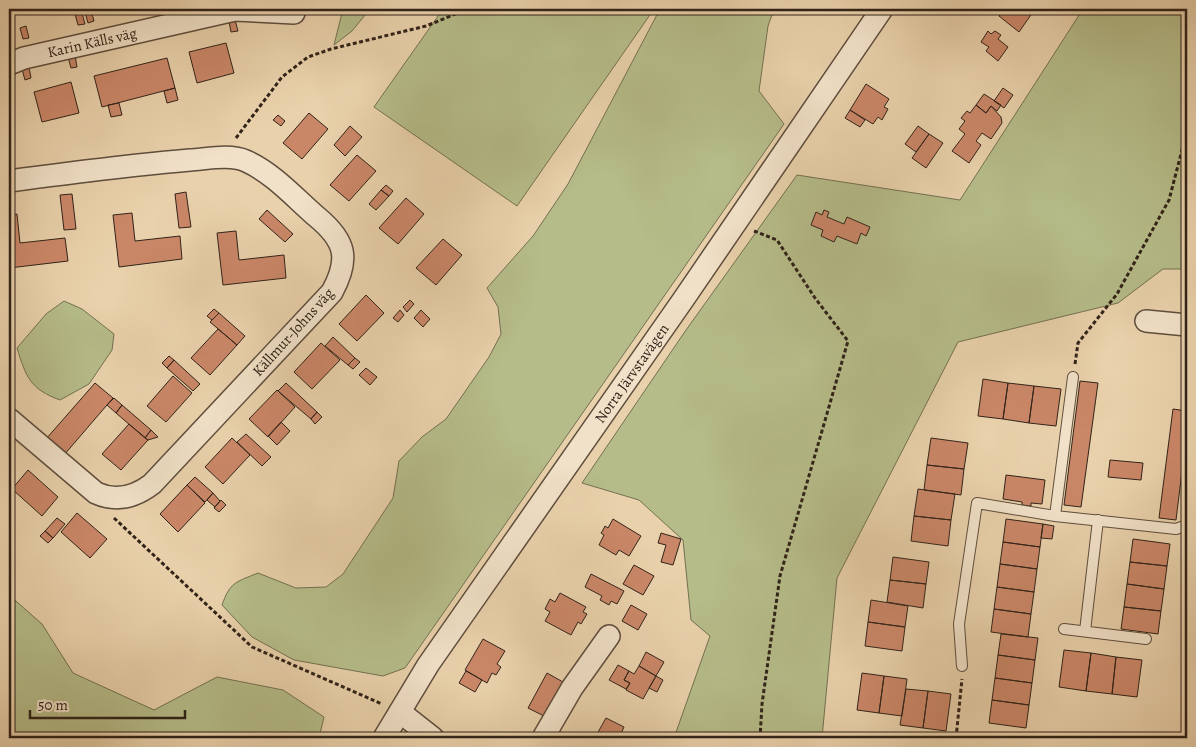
<svg xmlns="http://www.w3.org/2000/svg" width="1196" height="747" font-family="Alegreya,serif">
<style>
.green{fill:#b5bc89;stroke:#737051}
.building{fill:#ca8768;stroke:#312319}
.lines{fill:none;stroke-linecap:round;stroke-linejoin:round}
.lane-casing{stroke:#5f4e3e;stroke-width:12}
.street-casing{stroke:#5f4e3e;stroke-width:24}
.path{stroke:#312319;stroke-width:3;stroke-dasharray:4 2.5;stroke-linecap:butt}
.lane{stroke:#f1e1c8;stroke-width:10}
.street{stroke:#f1e1c8;stroke-width:21}
.labels{text-anchor:middle;stroke-width:4;stroke-linejoin:round;paint-order:stroke}
.street-label{font-size:15px;fill:#312319;stroke:#f1e1c8}
</style>
<rect width="100%" height="100%" fill="#e9d1ab"/>
<filter id="stains"><feTurbulence type="fractalNoise" baseFrequency=".004" numOctaves="4"/><feColorMatrix values="0 0 0 0 .2 0 0 0 0 .09 0 0 0 0 .02 0 0 0 .5 -.17"/></filter>
<radialGradient id="worn" r=".72"><stop offset=".6" stop-color="#630" stop-opacity="0"/><stop offset="1" stop-color="#630" stop-opacity=".3"/></radialGradient>
<path class="green" d="M343,9H370L352,31L334,45Z
M443,9H654L517,206L374,107Z
M660,9H774L768,26L759,91L784,124L405,668L383,676L294,660L252,637L222,605C230,582 236,582 258,573L296,588L326,587L343,574L393,498L399,461L422,437L446,419L489,357L501,334L498,307L487,288L533,236L568,184Z
M1083,9H1187V269H1163L1118,303L958,342L837,578L822,738H674L710,636L691,620L683,540L639,500L582,483L686,330L797,175L960,200Z
M64,301L82,309L114,334L112,350L89,384L60,400C30,389 26,377 17,348L46,314Z
M9,595L42,624L73,673L154,710L217,677L283,690L324,717L319,738H9Z"/>
<path class="building" d="M1005,9H1035L1019,32L999,16Z
M91,10L94,21L88,23L85,12Z
M82,13L85,24L78,25L75,14Z
M235,20L238,31L231,32L229,21Z
M26,26L29,38L23,39L20,28Z
M988,31L991,34L995,31L1001,35L998,39L1008,47L998,61L986,51L989,47L981,42Z
M226,43L234,73L197,83L189,52Z
M75,55L77,67L71,68L68,57Z
M167,58L175,88L102,107L94,76Z
M29,67L31,78L25,80L22,69Z
M71,82L79,113L42,122L34,92Z
M866,84L889,99L884,107L888,109L882,120L878,117L873,124L850,110Z
M175,88L178,100L167,103L164,91Z
M1003,88L1013,95L1004,108L994,101Z
M984,94L1001,105L997,111L991,106L986,113L976,105Z
M119,103L122,115L111,117L108,105Z
M976,105L986,113L991,106L1001,117L1002,123L991,139L982,133L976,141L981,145L969,163L952,151L965,134L959,129L965,121L961,118L967,111L970,113Z
M850,110L865,120L860,127L845,118Z
M309,113L328,129L302,159L283,143Z
M278,115L285,121L281,126L273,120Z
M350,126L362,137L345,156L334,145Z
M918,126L929,134L916,152L905,144Z
M929,134L943,143L926,168L912,158Z
M357,155L376,171L349,201L330,185Z
M386,185L393,191L389,196L381,190Z
M381,190L389,196L376,210L369,204Z
M186,192L191,227L179,228L175,194Z
M72,194L76,229L64,230L60,195Z
M406,198L424,214L398,244L379,228Z
M267,210L293,234L285,242L259,219Z
M824,210L829,212L827,217L844,224L847,217L870,227L866,236L861,233L857,244L837,236L834,242L821,236L823,230L811,225L816,212L822,215Z
M132,213L135,241L180,236L182,259L119,267L113,215Z
M17,214L20,243L65,238L68,261L9,268V215Z
M236,231L239,260L284,255L286,278L223,285L217,233Z
M443,239L462,255L436,285L416,268Z
M366,295L384,313L357,341L339,324Z
M410,300L414,304L407,312L403,307Z
M214,309L219,313L212,320L207,316Z
M400,310L404,315L398,322L393,318Z
M421,310L430,319L423,327L414,318Z
M219,313L245,336L237,345L210,322Z
M218,329L237,345L210,375L191,358Z
M333,337L355,358L348,365L325,346Z
M321,343L340,360L312,389L294,372Z
M169,356L174,360L167,368L162,363Z
M355,358L360,362L353,369L348,365Z
M174,360L200,384L193,391L167,368Z
M366,368L377,377L370,385L359,375Z
M173,376L192,393L166,422L147,406Z
M983,379L1008,383L1003,419L978,416Z
M1080,381L1098,383L1081,507L1064,505Z
M95,383L113,398L64,455L46,439Z
M286,383L317,412L311,419L278,391Z
M1008,383L1034,386L1029,423L1003,419Z
M1034,386L1061,389L1056,426L1029,423Z
M277,390L295,407L268,437L249,419Z
M114,398L122,405L116,413L107,405Z
M122,405L151,430L145,438L116,413Z
M1173,409L1187,411V431L1176,520L1159,518Z
M317,412L322,417L315,424L311,419Z
M281,422L290,431L277,445L268,436Z
M129,424L148,440L121,470L102,454Z
M151,430L158,437L148,440L145,438Z
M246,434L271,457L262,466L237,442Z
M232,438L250,455L223,484L205,467Z
M931,438L968,443L964,469L927,465Z
M1110,460L1143,463L1141,480L1108,477Z
M927,465L964,469L961,495L924,490Z
M28,470L58,497L42,516L12,489Z
M1006,475L1045,480L1042,504L1031,503V506L1022,505V502L1003,499Z
M195,477L213,493L205,502L187,485Z
M187,485L205,503L178,532L160,514Z
M918,489L955,494L951,520L914,516Z
M213,493L220,501L215,507L207,500Z
M221,500L226,505L219,512L214,508Z
M77,513L107,539L90,558L61,532Z
M914,516L951,520L948,546L911,541Z
M57,518L65,524L53,538L45,531Z
M613,519L641,536L629,556L619,550L616,555L599,545L604,535L601,533L603,530L605,526L608,528Z
M1006,519L1043,524L1040,547L1003,542Z
M1043,524L1054,526L1052,539L1041,538Z
M45,531L53,538L48,543L40,536Z
M661,533L681,539L673,565L661,562L666,545L658,543Z
M1133,539L1170,544L1167,566L1130,562Z
M1003,542L1040,547L1037,569L1000,564Z
M893,557L929,562L926,584L890,580Z
M1130,562L1167,566L1164,589L1127,584Z
M1000,564L1037,569L1034,592L997,587Z
M634,565L654,576L643,595L623,584Z
M591,574L624,591L617,604L611,601L609,605L600,600L602,596L585,587Z
M890,580L926,584L923,608L887,602Z
M1127,584L1164,589L1161,611L1124,607Z
M997,587L1034,592L1031,614L994,609Z
M560,593L586,607L583,612L587,614L581,624L578,622L571,635L545,621L550,612L545,609L550,599L555,602Z
M871,600L908,606L905,627L868,622Z
M631,605L647,614L638,630L622,621Z
M1124,607L1161,611L1158,634L1121,629Z
M994,609L1031,614L1028,637L991,632Z
M868,622L905,627L902,651L865,646Z
M1001,634L1038,638L1035,660L998,655Z
M483,639L505,651L497,664L501,667L496,675L492,673L487,683L465,670Z
M1064,650L1091,653L1086,691L1059,687Z
M646,652L664,662L656,676L639,666Z
M1091,653L1116,657L1112,694L1086,691Z
M998,655L1035,660L1032,683L995,678Z
M1116,657L1142,660L1137,697L1112,694Z
M618,665L629,671L624,680L630,683L626,689L609,680Z
M639,666L656,676L643,699L626,690L630,683L624,680L629,671L634,674Z
M466,671L482,680L475,692L459,683Z
M547,673L563,682L544,716L528,708Z
M862,673L884,676L879,713L857,710Z
M656,676L663,680L657,692L649,688Z
M884,676L907,679L902,716L879,713Z
M995,678L1032,683L1029,705L992,700Z
M906,689L928,691L923,728L900,725Z
M928,691L951,694L946,731L923,728Z
M992,700L1029,705L1026,728L989,723Z
M606,718L624,727L620,736L629,738H606L597,734Z"/>
<g class="lines">
<g class="lane-casing">
<path id="lane" d="M1055,516L1176,529L1187,525
M1064,629L1146,639
M1085,631L1098,520
M962,666L959,624L977,503L1055,516L1073,377"/>
</g>
<g class="street-casing">
<g id="street">
<path id="s1" d="M9,64L24,58L235,10L294,13"/>
<path d="M9,181C69,173 129,165 190,160C207,159 230,154 246,161C273,173 295,198 317,217C346,241 350,259 332,292L152,484C135,497 116,502 96,493L9,419"/>
<path d="M1146,321L1187,325"/>
<path d="M400,712L433,738"/>
<path id="s2" d="M384,738L428,665L683,300L882,9"/>
<path d="M543,738L572,688L609,636"/>
</g>
</g>
<path class="path" d="M236,138L282,77L308,57L331,49L426,26L468,9
M754,231L777,240L815,298L848,341L780,576L762,704L760,738
M1075,364L1078,343L1117,294L1169,200L1187,131
M114,518L252,647L382,704
M956,738L962,679"/>
<use href="#lane" class="lane"/>
<use href="#street" class="street"/>
</g>
<g class="labels">
<g class="street-label">
<text dy="5" stroke="none"><textPath href="#s1" startOffset="86">Karin Källs väg</textPath></text>
<text transform="translate(293 332) rotate(-48)" y="5">Källmur-Johns väg</text>
<text dy="5" stroke="none"><textPath href="#s2" startOffset="441">Norra Järvstavägen</textPath></text>
</g>
</g>
<rect width="1196" height="747" fill="none" stroke="#e9d1ab" stroke-width="30"/>
<rect x="10" y="10" width="1176" height="727" fill="none" stroke="#312319" stroke-width="2.5"/>
<rect x="15" y="15" width="1166" height="717" fill="none" stroke="#312319"/>
<path d="M30 710v8h155v-8" fill="none" stroke="#312319" stroke-width="2.5"/>
<text x="38" y="710" font-size="15" fill="#312319" stroke="#f1e1c8" stroke-width="4" paint-order="stroke">50 m</text>
<rect width="100%" height="100%" filter="url(#stains)"/>
<rect width="100%" height="100%" fill="url(#worn)"/>
</svg>
